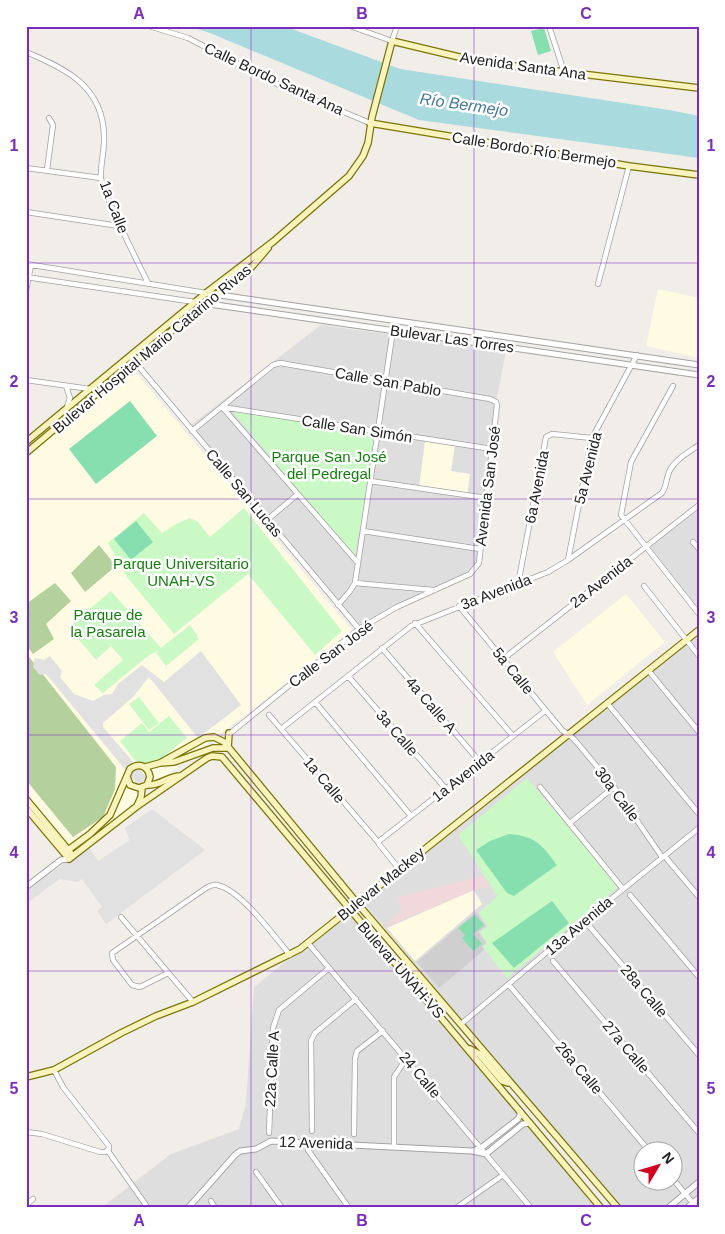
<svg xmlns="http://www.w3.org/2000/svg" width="725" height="1234" font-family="Helvetica,sans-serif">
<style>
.residential{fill:#dfdede;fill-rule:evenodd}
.commercial{fill:#f1d8da}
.education{fill:#fffbe3}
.religious{fill:#cfcfcf}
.forest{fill:#b3d09d}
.park{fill:#caf9c6}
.pitch{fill:#87dfb0}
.parking{fill:#e1e1e1}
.water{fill:#a9dade}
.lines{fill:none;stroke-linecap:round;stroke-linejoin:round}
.minor-casing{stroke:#a2a2a2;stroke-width:6}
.tertiary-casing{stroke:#a2a2a2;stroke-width:7}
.secondary-casing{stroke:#7a7506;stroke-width:8}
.minor{stroke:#fff;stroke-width:4.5}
.tertiary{stroke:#fff;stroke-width:5}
.secondary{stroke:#f9f4bd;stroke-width:5.5}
.grid{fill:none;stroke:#7b2cbf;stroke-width:1;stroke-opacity:0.55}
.labels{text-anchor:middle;stroke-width:5;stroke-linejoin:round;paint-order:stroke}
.street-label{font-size:15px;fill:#212121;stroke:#fff}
.park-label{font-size:15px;fill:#14810d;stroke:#fff}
.water-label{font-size:16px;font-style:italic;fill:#447a99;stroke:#fff}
.neatline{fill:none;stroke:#7b2cbf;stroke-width:2}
.grid-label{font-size:16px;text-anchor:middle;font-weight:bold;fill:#7b2cbf}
</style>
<rect width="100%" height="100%" fill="#f1ede8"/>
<path class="residential" d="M321,325L506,351L496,402L480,544L476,569L359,629L192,431V424Z
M699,509V611L649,548Z
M699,634V1208H621L421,972L363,902ZM642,1152H672V1182H642Z
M350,909L601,1208H101L171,1154L239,1129L246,1103L254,987Z"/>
<path class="commercial" d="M482,876L490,887L474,890L426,912L418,913L387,928L388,923L401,910L398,897Z"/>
<path class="education" d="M658,289L699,298V358L646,346Z
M130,366L352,630L258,705L142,794L145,799L69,850L26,797V457Z
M425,441L455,445L451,471L470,474L467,496L419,487Z
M626,594L665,642L587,705L553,652Z
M474,890L482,904L415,961L387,928Z"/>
<path class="religious" d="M476,912L486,926L478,932L486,943L482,946L484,950L439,988L417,962Z"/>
<path class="forest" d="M99,545L116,566L85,592L71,573Z
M55,583L71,601L46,624L54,639L33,654L26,645V604Z
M26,653L116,767L115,789L103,817L73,837L26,780Z"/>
<path class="park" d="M231,409L378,432L354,559Z
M244,508L342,631L315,655L248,574L174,634L127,577L108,543L144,513L162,533L176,524L190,518L198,522L210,537Z
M111,591L161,648L190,625L198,636L197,637L199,639L166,666L156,653L159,650L148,656L103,693L94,685L123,660L111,646L96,660L68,627Z
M139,697L159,723L149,730L129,704Z
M169,716L187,738L144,772L120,741L142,723L149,732Z
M527,778L618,887L507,978L483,947L487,943L480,932L488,926L479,913L497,896L458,835Z"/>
<path class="pitch" d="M544,28L551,51L538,55L531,31Z
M130,401L157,436L96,484L69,449Z
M136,521L153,542L131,560L114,539Z
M509,834C536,836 542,845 557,865L514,896L507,893L476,850L490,841Z
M552,901L569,923L514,968L492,943Z
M475,915L484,925L473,934L482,944L473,951L462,938L465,935L458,928Z"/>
<path class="parking" d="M201,651L241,705L198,738L149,677L133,697L103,723V727L147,778L138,785L46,674L40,675L33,667L35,658L44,660L50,656L62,671L60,677L74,694L93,701L104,695L112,694L118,684L142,665L164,682Z
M152,809L205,850L106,924L97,911L102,907L82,879L77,882L60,879L27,903L26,890L89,847L98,861L130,840L125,828Z"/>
<path class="water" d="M188,26H284L400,69L669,110L699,116V158L419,120L210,33Z"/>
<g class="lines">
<g class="minor-casing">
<path id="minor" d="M149,26L188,38L281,86L370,123
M350,26L392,41L397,26
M549,26L564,72
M26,52C67,69 103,87 104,136C105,150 100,164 101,178C102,187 107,195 110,203C122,231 135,257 148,283
M26,168L101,178
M47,170L53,125L49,118
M26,212L119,226
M26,264L206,293
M26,277L195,302
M598,284L629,166
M26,291L31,265
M130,356L359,629
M26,380L90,389
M66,386L70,398L67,407
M673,386L631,462L621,515L699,614
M222,407L492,449
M223,408L358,563
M192,431L273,365L280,363L490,399L496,402L497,405L479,563L470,574L397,607L359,629L228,735
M370,481L486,498
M267,520L298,494
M363,531L480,549
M693,542L699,549
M568,560L592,438L637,355
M355,583L433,590
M518,584L546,437L552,434L592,438
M644,586L699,656
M338,605L350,591L355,583L393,330
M459,606L562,730L574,739L614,787L662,857
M415,623L513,736
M382,648L480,762
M503,659L699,505
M648,670L699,732
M348,676L446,789
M315,702L411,816
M607,703L699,814
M269,715L378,842L545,711
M281,729L411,626L548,572L568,560L662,493C667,486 666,477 670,470C676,459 689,452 699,445
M540,787L623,889
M570,823L614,787
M379,844L399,869
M667,859L699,897
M630,895L699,977
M121,917L193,1002
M590,927L699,1055
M308,943L531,1208
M553,961L699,1133
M168,973L140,987L132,985L113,960L112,953L206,888C210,886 213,884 217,885C241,890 274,936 290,955
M509,985L650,1152
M461,1024L585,920L699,828
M312,1131L311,1041L315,1033L356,999
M26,1132L42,1134L100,1152H105L109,1149V1146L63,1087L54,1070
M269,1133L273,1028L279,1010L329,968
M354,1134L355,1059L357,1051L383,1031
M394,1146V1077L406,1059
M308,1150L349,1208
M108,1151L148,1208
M256,1172L282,1208
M672,1178L697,1208
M211,1201L215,1208
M26,1205L33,1199
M456,1208L503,1175"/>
</g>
<g class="tertiary-casing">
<path id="tertiary" d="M206,293L699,365
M202,303L699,375
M26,887L61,860L69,859
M472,1151L481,1148L518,1119L520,1115V1111
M188,1208L235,1155L240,1151L256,1149L271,1141L472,1151L486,1154L523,1124L530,1123
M668,1208L699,1182
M687,1208L699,1198"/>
</g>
<g class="secondary-casing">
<path id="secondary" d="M370,123L629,166L699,175
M26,442L206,293L274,241L349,176L363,156L368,143L372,117L392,41L480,62L699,88
M26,453L205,303L249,270L268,248
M228,748L229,733
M160,763L205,738L214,737L224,742L357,903L618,1208
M145,767L160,763L174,762L213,748H228
M147,785C160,786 168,776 180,776
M26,799L70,852
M137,806L141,797L142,788
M26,808L69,859L136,807L207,758L212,756L222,757L601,1208
M64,853L90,834L110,815L130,769C139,762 148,766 150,777L147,785L139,788L130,785L127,777
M470,1049L479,1054L502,1081L508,1083L510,1082
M26,1077L54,1070L121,1033L156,1016L193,1002L300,949L699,630"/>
</g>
<use href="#minor" class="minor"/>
<use href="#tertiary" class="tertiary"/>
<use href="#secondary" class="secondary"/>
</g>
<path class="grid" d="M251,26V1208M474,26V1208M26,263H699M26,499H699M26,735H699M26,971H699"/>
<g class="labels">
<g class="street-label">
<text transform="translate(523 66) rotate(8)" y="5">Avenida Santa Ana</text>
<text transform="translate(274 79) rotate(25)" y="5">Calle Bordo Santa Ana</text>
<text transform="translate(534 150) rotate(9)" y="5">Calle Bordo Río Bermejo</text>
<text transform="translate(114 207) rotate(69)" y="5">1a Calle</text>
<text transform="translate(452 339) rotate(8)" y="5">Bulevar Las Torres</text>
<text transform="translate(152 349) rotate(-40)" y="5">Bulevar Hospital Mario Catarino Rivas</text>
<text transform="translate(388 382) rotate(10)" y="5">Calle San Pablo</text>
<text transform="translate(357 429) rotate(9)" y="5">Calle San Simón</text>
<text transform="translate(588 468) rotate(-76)" y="5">5a Avenida</text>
<text transform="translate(488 486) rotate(-83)" y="5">Avenida San José</text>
<text transform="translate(537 487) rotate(-79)" y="5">6a Avenida</text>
<text transform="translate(244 493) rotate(50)" y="5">Calle San Lucas</text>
<text transform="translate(601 582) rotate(-38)" y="5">2a Avenida</text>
<text transform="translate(496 592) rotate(-21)" y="5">3a Avenida</text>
<text transform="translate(331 654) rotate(-37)" y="5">Calle San José</text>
<text transform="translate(513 671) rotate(51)" y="5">5a Calle</text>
<text transform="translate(431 705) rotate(49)" y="5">4a Calle A</text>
<text transform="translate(397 733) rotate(49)" y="5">3a Calle</text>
<text transform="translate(463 776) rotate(-38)" y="5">1a Avenida</text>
<text transform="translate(324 780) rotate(50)" y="5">1a Calle</text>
<text transform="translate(617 794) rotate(53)" y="5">30a Calle</text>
<text transform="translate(381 884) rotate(-39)" y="5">Bulevar Mackey</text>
<text transform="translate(579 926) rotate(-40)" y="5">13a Avenida</text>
<text transform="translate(401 970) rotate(49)" y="5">Bulevar UNAH-VS</text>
<text transform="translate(644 991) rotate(50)" y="5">28a Calle</text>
<text transform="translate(626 1047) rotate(50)" y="5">27a Calle</text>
<text transform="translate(579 1068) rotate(50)" y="5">26a Calle</text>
<text transform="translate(272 1069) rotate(-87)" y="5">22a Calle A</text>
<text transform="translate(420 1075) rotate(50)" y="5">24 Calle</text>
<text transform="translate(316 1143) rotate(2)" y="5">12 Avenida</text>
</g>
<g class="park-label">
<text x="329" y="462">Parque San José<tspan x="329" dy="17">del Pedregal</tspan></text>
<text x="181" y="569">Parque Universitario<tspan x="181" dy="17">UNAH-VS</tspan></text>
<text x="108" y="620">Parque de<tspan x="108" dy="17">la Pasarela</tspan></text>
</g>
<g class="water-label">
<text transform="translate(464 104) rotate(8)" y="6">Río Bermejo</text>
</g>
</g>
<rect width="725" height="1234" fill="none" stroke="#ffffff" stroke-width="55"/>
<g transform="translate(658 1166) rotate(52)"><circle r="24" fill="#ffffff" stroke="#a6a6a6"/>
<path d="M0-4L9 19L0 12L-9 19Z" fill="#d00220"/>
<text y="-8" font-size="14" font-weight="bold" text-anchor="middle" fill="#212121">N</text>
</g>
<rect x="28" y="28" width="670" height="1178" class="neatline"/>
<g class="grid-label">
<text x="139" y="19">A</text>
<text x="362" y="19">B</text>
<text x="586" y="19">C</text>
<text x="14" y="151">1</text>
<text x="711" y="151">1</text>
<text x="14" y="387">2</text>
<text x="711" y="387">2</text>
<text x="14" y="623">3</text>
<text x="711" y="623">3</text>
<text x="14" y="858">4</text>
<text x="711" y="858">4</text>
<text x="14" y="1094">5</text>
<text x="711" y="1094">5</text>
<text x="139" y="1226">A</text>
<text x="362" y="1226">B</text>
<text x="586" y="1226">C</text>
</g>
</svg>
